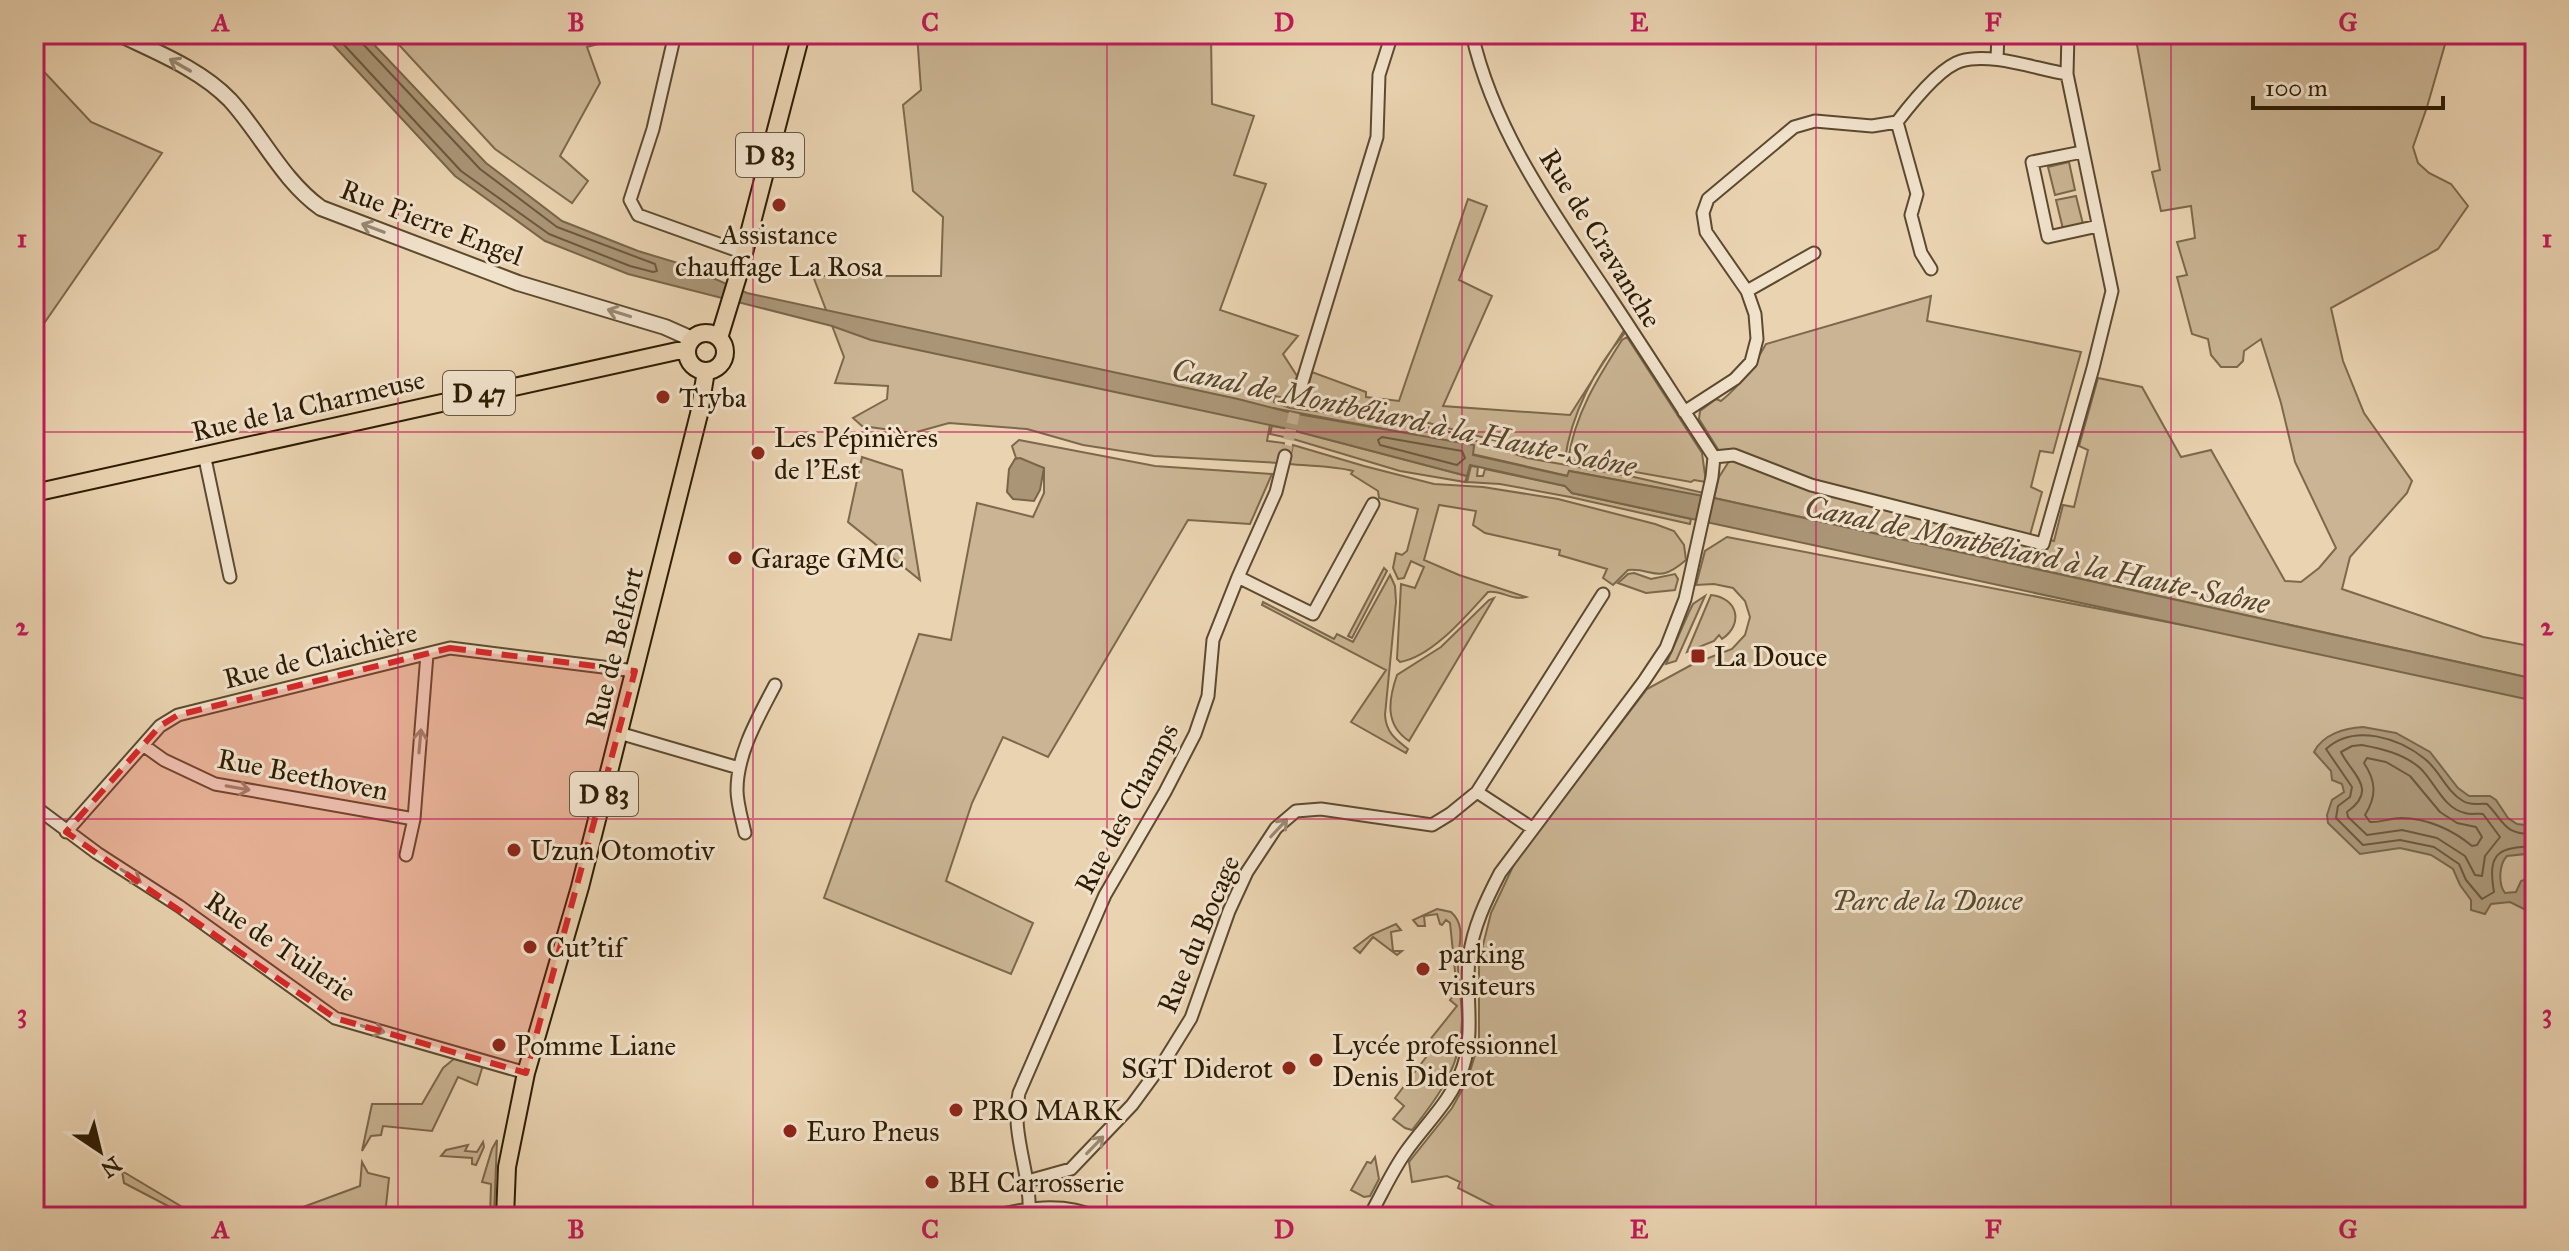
<svg xmlns="http://www.w3.org/2000/svg" width="2569" height="1251" font-family="'IM FELL Great Primer',serif">
<style>
.green{fill:#cab493;stroke:#7c684b;stroke-width:2}
.water{fill:#aa9576;stroke:#786548;stroke-width:2}
.lines{fill:none;stroke-linecap:round;stroke-linejoin:round}
.shore{stroke:#6c583c;stroke-width:2}
.minor-tunnel{stroke:#c4ae8e;stroke-width:11;stroke-dasharray:11 5.5;stroke-linecap:butt}
.minor-casing{stroke:#5c4a2e;stroke-width:15}
.tertiary-casing{stroke:#5c4a2e;stroke-width:18}
.primary-casing{stroke:#2d1c03;stroke-width:20}
.minor{stroke:#f1e2cc;stroke-width:11}
.tertiary{stroke:#f1e2cc;stroke-width:14}
.primary{stroke:#ead3b1;stroke-width:16}
.oneway{stroke:#998972}
.marked{fill:#d62828;fill-opacity:0.2;stroke:#d62828;stroke-width:6;stroke-dasharray:16 10;stroke-linejoin:round}
.grid{fill:none;stroke:#c2185b;stroke-width:2;stroke-opacity:0.55}
.poi-dot{fill:#8f2418;stroke:#f1e2cc;stroke-width:3}
.labels{text-anchor:middle;stroke-width:6;stroke-linejoin:round;paint-order:stroke}
.shield{fill:#f1e2cc;stroke:#68573f;stroke-width:2}
.shield-label{font-size:26px;font-weight:bold;fill:#2d1c03}
.street-label{font-size:28px;fill:#2d1c03;stroke:#f1e2cc}
.poi-label{font-size:28px;fill:#2d1c03;stroke:#f1e2cc;text-anchor:start}
.park-label{font-size:28px;font-style:italic;fill:#5c4a2e;stroke:#f1e2cc}
.water-label{font-size:30px;font-style:italic;fill:#59462b;stroke:#f1e2cc}
.neatline{fill:none;stroke:#c2185b;stroke-width:3}
.grid-label{font-size:26px;text-anchor:middle;font-weight:bold;fill:#c2185b}
</style>
<rect width="100%" height="100%" fill="#ead3b1"/>
<filter id="stains"><feTurbulence type="fractalNoise" baseFrequency=".0025" numOctaves="4"/><feColorMatrix values="0 0 0 0 .2 0 0 0 0 .09 0 0 0 0 .02 0 0 0 .5 -.17"/></filter>
<radialGradient id="worn" r=".72"><stop offset=".6" stop-color="#630" stop-opacity="0"/><stop offset="1" stop-color="#630" stop-opacity=".3"/></radialGradient>
<path class="green" d="M389,34H633L587,47L600,83L560,156L588,181L572,203L495,149Z
M917,34H1211L1212,104L1254,116L1234,175L1266,184L1220,310L1298,336L1283,354L1297,376L1291,400L1275,396L1274,402L1290,408L1399,421L1449,432L1527,458L1634,477L1704,493V497L1570,471L1568,476L1472,454L1474,446L1273,408L1267,441L1284,443L1279,463L1154,456L1083,445L1027,429L949,423L913,433L862,426L853,418L887,399L888,386L835,383L844,357L813,276H941L943,217L913,191L903,105L921,90Z
M2135,34H2448L2427,107L2413,147L2418,163L2429,173L2451,184L2468,206L2438,249L2331,308L2343,361L2364,413L2412,481L2407,493L2350,557L2342,589L2483,637L2535,647V679L1714,498L1719,477L1735,452L1719,451L1699,419L1700,411L1716,399L1721,401C1742,384 1753,367 1766,344L1931,296L1927,321L2081,352L2053,453L2040,451L2031,487L2042,492L2030,535L2054,541L2063,505L2074,507L2088,450L2079,446L2098,378L2142,387L2181,457L2211,450L2285,581L2301,582L2319,568L2336,548L2295,462L2281,403L2261,339L2244,351L2243,361L2237,367H2221L2211,355L2208,339L2192,334L2177,277L2187,275L2177,242L2195,238L2191,206L2161,211L2152,172L2160,170Z
M34,61L91,122L162,153L45,322L34,316Z
M2069,162L2075,190L2055,195L2048,167Z
M2076,196L2083,224L2063,229L2056,200Z
M1468,199L1487,206L1459,280L1492,296L1443,406L1570,415L1623,332L1624,334C1595,368 1571,415 1565,459L1391,413L1304,403L1312,372L1366,392V397L1399,401Z
M1627,337L1702,453L1706,482L1694,480L1691,482L1568,460C1575,414 1597,379 1622,340Z
M1272,426L1284,428L1467,476L1465,482L1400,471L1293,439L1270,434Z
M1019,440L1155,466L1272,474L1250,524L1188,520L1048,757L1003,737L972,803L946,881L1033,923L1011,974L824,898L919,634L951,640L977,503L1033,517L1044,493V468L1016,458L1012,446Z
M1293,445L1364,466L1434,484L1483,487L1558,499L1655,524L1674,531L1684,545L1686,560C1657,585 1655,568 1628,570L1613,585L1603,578L1607,569L1559,555L1560,550L1485,533L1473,525L1476,511L1439,505L1424,560L1459,575L1526,597C1512,601 1502,590 1488,592C1467,615 1432,657 1400,662L1397,659L1401,584L1415,588L1424,567L1411,561L1404,578L1398,579L1393,568L1396,553L1402,555L1407,551L1418,509L1379,498L1378,491L1351,474L1353,471C1336,466 1308,466 1289,464Z
M862,457L902,470L920,580L848,522Z
M1471,466L1478,467L1477,476H1483L1485,469L1565,486L1572,493L1691,519L1690,524L1570,497L1500,484L1467,482Z
M1727,537L2188,626L2535,686V1217H1515L1458,1188L1460,1182L1447,1176L1412,1182L1409,1162L1452,1108L1467,1081L1479,1042V961L1491,913L1516,860L1647,689L1693,664L1732,649L1745,635L1750,617L1745,601L1733,588L1714,584L1696,585L1705,551Z
M1384,568L1387,571L1352,638L1348,636Z
M1634,573L1651,579L1675,574L1678,579L1675,590L1646,593L1618,583L1628,574Z
M1390,575L1395,586L1396,602L1385,715C1386,732 1395,739 1408,749L1406,753L1351,722L1386,670L1262,605L1263,602L1334,639L1337,634L1353,642Z
M1711,595C1738,598 1744,624 1722,639L1719,635L1714,641L1687,652Z
M1705,596L1676,661L1666,664L1689,612L1693,604Z
M1494,598L1409,741C1385,725 1388,701 1397,675L1441,647L1489,600Z
M1437,909L1451,912C1467,926 1458,945 1458,964C1458,983 1462,1001 1462,1020C1462,1065 1439,1096 1412,1130L1405,1128L1393,1119L1404,1106L1395,1098L1430,1052L1424,1047L1457,1006L1450,1000L1457,991L1450,923L1446,920L1442,925L1440,924L1437,914L1424,916L1425,926H1418L1413,920Z
M1396,924L1401,930L1391,932L1393,951H1402L1397,955L1373,937L1360,953L1354,948L1371,935Z
M455,1058L483,1065L477,1085L458,1077L432,1131L383,1126L381,1135L371,1136L362,1151L372,1104H422L443,1068Z
M497,1140L494,1217H490L491,1184L482,1182L492,1149Z
M483,1142L484,1147L476,1165L472,1164V1158L441,1156L446,1150L468,1145L465,1151L477,1152Z
M1375,1157L1379,1179L1370,1196L1364,1197L1351,1190L1367,1162L1371,1163Z
M362,1162L368,1173L389,1178L385,1215L403,1217H276L360,1186Z
M122,1171L199,1217H189L124,1183Z"/>
<path class="water" d="M323,34H364L486,163L562,221L638,251L681,264L747,293L1238,399L1292,413L1474,445L1473,455L1567,476L1569,471L1714,498L2535,679V701L1572,493L1565,486L1470,465L1467,476L1284,428L871,340L832,326L628,274L545,241L455,176Z
M1020,458L1044,468L1040,490L1034,501L1013,499L1007,492L1009,469L1015,459Z
M2363,727L2396,733L2430,752L2458,788L2469,796H2490L2496,800L2508,818L2517,824L2535,826V853L2507,856C2499,864 2498,884 2505,893L2516,892L2521,881L2535,876V905L2526,910L2510,902L2491,904L2485,914L2471,910V900L2460,885L2453,869L2431,855L2400,848L2360,854L2328,823L2327,815L2332,800L2344,792L2342,784L2332,780L2331,771L2314,752C2323,734 2345,728 2363,727Z"/>
<g class="lines">
<path class="shore" d="M334,34L461,171L549,234L630,266L653,272L657,271L655,264L557,227L480,169L362,43L359,34
M1382,437L1462,451L1465,458L1457,465L1380,445L1378,440Z
M2362,745C2383,749 2404,754 2420,768C2435,782 2443,808 2465,813C2471,815 2478,813 2483,814L2500,837L2485,856L2482,876L2475,875L2465,856L2437,838L2402,830L2367,835L2348,817L2347,812C2379,789 2352,775 2341,752L2352,746Z
M2367,758L2386,762L2410,776L2440,812L2457,823L2476,827L2482,837L2477,845L2472,846C2453,830 2427,818 2401,818C2390,818 2380,823 2370,822L2365,815C2377,796 2376,781 2364,763Z
M2535,834C2503,835 2505,822 2487,804C2479,803 2470,806 2463,801C2446,791 2440,771 2425,759C2399,738 2354,723 2326,749L2352,787L2350,797L2338,806L2336,818L2363,845L2400,840L2434,847L2459,864L2466,880L2482,899L2494,892C2487,851 2499,848 2535,846"/>
<path class="minor-tunnel" d="M1285,456L1298,396"/>
<g class="minor-casing">
<path id="minor" d="M675,34L653,129L630,200L638,215L744,253
M1997,59L1998,34
M2082,152L2032,162L2048,237L2098,226
M1931,269L1921,253L1911,215L1917,194L1897,122C1910,105 1940,67 1961,61C1991,52 2036,69 2067,74
M1747,291L1814,253
M1298,396L1377,137L1379,75L1392,34
M1684,412L1735,379L1751,362L1757,339L1755,314L1747,291L1706,232L1703,213L1708,199L1794,127L1815,121L1872,126L1897,122
M204,454L230,577
M1714,457L1734,455L1811,485L2043,544L2093,368L2112,291L2067,74L2068,34
M1238,577L1313,614L1373,504
M619,733L739,768
M143,745L164,760L215,784L414,819
M1477,792L1603,594
M34,806L97,853L179,906L335,1018L526,1073
M66,832L160,726L178,715L450,648L635,671
M745,833C742,819 737,804 737,790C737,753 759,716 775,685
M406,855L414,819L427,654
M1028,1181L1071,1169L1132,1105L1165,1060L1191,1018L1229,911L1247,872L1276,828L1296,811L1321,809L1432,825L1450,814L1477,792L1532,828
M991,1217C1022,1208 1065,1202 1095,1217
M1029,1217C1032,1174 1010,1134 1019,1093L1105,895L1165,792L1195,734L1208,696L1213,640L1238,577L1276,492L1285,456
M1369,1217C1381,1196 1391,1173 1405,1153C1425,1124 1451,1102 1463,1067C1475,1031 1465,995 1469,958C1473,927 1486,900 1500,873L1644,681L1666,648L1685,599L1712,477L1714,457C1678,402 1643,347 1607,293C1552,211 1494,131 1472,34"/>
</g>
<g class="tertiary-casing">
<path id="tertiary" d="M119,34C156,52 200,69 230,100C262,135 282,180 321,208L518,283L665,327L692,339"/>
</g>
<g class="primary-casing">
<path id="primary" d="M687 352a19 19 0 1 1 38 0a19 19 0 1 1-38 0Z
M719,338L738,276L801,34
M34,493L677,351H687
M505,1217L507,1167L526,1073L580,887L699,414L706,371"/>
</g>
<use href="#minor" class="minor"/>
<use href="#tertiary" class="tertiary"/>
<use href="#primary" class="primary"/>
</g>
<defs><path id="oneway-shaft" d="M-6 0H5M1.5-3L5.5 0L1.5 3" fill="none" stroke-width="1.6" stroke-linecap="round" stroke-linejoin="round" transform="scale(2)"/></defs>
<g class="oneway">
<use href="#oneway-shaft" transform="translate(180 65) rotate(-150)"/>
<use href="#oneway-shaft" transform="translate(373 228) rotate(-159)"/>
<use href="#oneway-shaft" transform="translate(619 313) rotate(-163)"/>
<use href="#oneway-shaft" transform="translate(420 741) rotate(-85)"/>
<use href="#oneway-shaft" transform="translate(238 788) rotate(10)"/>
<use href="#oneway-shaft" transform="translate(1279 828) rotate(-47)"/>
<use href="#oneway-shaft" transform="translate(131 876) rotate(33)"/>
<use href="#oneway-shaft" transform="translate(373 1029) rotate(16)"/>
<use href="#oneway-shaft" transform="translate(1095 1145) rotate(-46)"/>
</g>
<path class="marked" d="M450,648L635,671L526,1073L335,1018L66,832L160,726L178,715Z"/>
<path class="grid" d="M398,34V1217M753,34V1217M1107,34V1217M1462,34V1217M1816,34V1217M2171,34V1217M34,432H2535M34,819H2535"/>
<g class="poi-dot">
<circle cx="779" cy="205" r="8"/>
<circle cx="663" cy="397" r="8"/>
<circle cx="758" cy="453" r="8"/>
<circle cx="735" cy="558" r="8"/>
<rect x="1690" y="648" width="16" height="16" rx="4"/>
<circle cx="514" cy="850" r="8"/>
<circle cx="530" cy="947" r="8"/>
<circle cx="1423" cy="969" r="8"/>
<circle cx="499" cy="1045" r="8"/>
<circle cx="1316" cy="1060" r="8"/>
<circle cx="1289" cy="1068" r="8"/>
<circle cx="956" cy="1110" r="8"/>
<circle cx="790" cy="1131" r="8"/>
<circle cx="932" cy="1182" r="8"/>
</g>
<g class="labels">
<g class="shield">
<rect x="736" y="133" width="68" height="44" rx="6"/>
<rect x="443" y="371" width="72" height="44" rx="6"/>
<rect x="570" y="772" width="68" height="44" rx="6"/>
</g>
<g class="shield-label">
<text x="770" y="164">D 83</text>
<text x="479" y="402">D 47</text>
<text x="604" y="803">D 83</text>
</g>
<g class="street-label">
<text transform="translate(432 222) rotate(21)" y="10">Rue Pierre Engel</text>
<text transform="translate(1601 238) rotate(58)" y="10">Rue de Cravanche</text>
<text transform="translate(308 405) rotate(-13)" y="10">Rue de la Charmeuse</text>
<text transform="translate(614 648) rotate(-76)" y="10">Rue de Belfort</text>
<text transform="translate(320 655) rotate(-14)" y="10">Rue de Claichière</text>
<text transform="translate(303 774) rotate(11)" y="10">Rue Beethoven</text>
<text transform="translate(1126 808) rotate(-62)" y="10">Rue des Champs</text>
<text transform="translate(1198 934) rotate(-67)" y="10">Rue du Bocage</text>
<text transform="translate(281 946) rotate(34)" y="10">Rue de Tuilerie</text>
</g>
<g class="poi-label">
<text x="779" y="244" text-anchor="middle">Assistance<tspan x="779" dy="32">chauffage La Rosa</tspan></text>
<text x="679" y="407">Tryba</text>
<text x="774" y="447">Les Pépinières<tspan x="774" dy="32">de l'Est</tspan></text>
<text x="751" y="568">Garage GMC</text>
<text x="1714" y="666">La Douce</text>
<text x="530" y="860">Uzun Otomotiv</text>
<text x="546" y="957">Cut'tif</text>
<text x="1439" y="963">parking<tspan x="1439" dy="32">visiteurs</tspan></text>
<text x="1332" y="1054">Lycée professionnel<tspan x="1332" dy="32">Denis Diderot</tspan></text>
<text x="515" y="1055">Pomme Liane</text>
<text x="1273" y="1078" text-anchor="end">SGT Diderot</text>
<text x="972" y="1120">PRO MARK</text>
<text x="806" y="1141">Euro Pneus</text>
<text x="948" y="1192">BH Carrosserie</text>
</g>
<g class="park-label">
<text x="1927" y="910">Parc de la Douce</text>
</g>
<g class="water-label">
<text transform="translate(1404 418) rotate(12)" y="10">Canal de Montbéliard à la Haute-Saône</text>
<text transform="translate(2037 555) rotate(12)" y="10">Canal de Montbéliard à la Haute-Saône</text>
</g>
</g>
<rect width="2569" height="1251" fill="none" stroke="#ead3b1" stroke-width="88"/>
<g transform="translate(100 1151) rotate(145)" stroke="#f1e2cc" stroke-width="6" paint-order="stroke">
<path d="M0-6L14 30L0 20L-14 30Z" fill="#2d1c03"/>
<text y="-12" font-size="22" font-weight="bold" text-anchor="middle" fill="#2d1c03">N</text>
</g>
<path d="M2253 96v12h190v-12" fill="none" stroke="#2d1c03" stroke-width="4"/>
<text x="2265" y="96" font-size="24" fill="#2d1c03" stroke="#f1e2cc" stroke-width="6" paint-order="stroke">100 m</text>
<rect x="44" y="44" width="2481" height="1163" class="neatline"/>
<g class="grid-label">
<text x="221" y="31">A</text>
<text x="576" y="31">B</text>
<text x="930" y="31">C</text>
<text x="1284" y="31">D</text>
<text x="1639" y="31">E</text>
<text x="1993" y="31">F</text>
<text x="2348" y="31">G</text>
<text x="22" y="247">1</text>
<text x="2547" y="247">1</text>
<text x="22" y="635">2</text>
<text x="2547" y="635">2</text>
<text x="22" y="1022">3</text>
<text x="2547" y="1022">3</text>
<text x="221" y="1238">A</text>
<text x="576" y="1238">B</text>
<text x="930" y="1238">C</text>
<text x="1284" y="1238">D</text>
<text x="1639" y="1238">E</text>
<text x="1993" y="1238">F</text>
<text x="2348" y="1238">G</text>
</g>
<rect width="100%" height="100%" filter="url(#stains)"/>
<rect width="100%" height="100%" fill="url(#worn)"/>
</svg>
